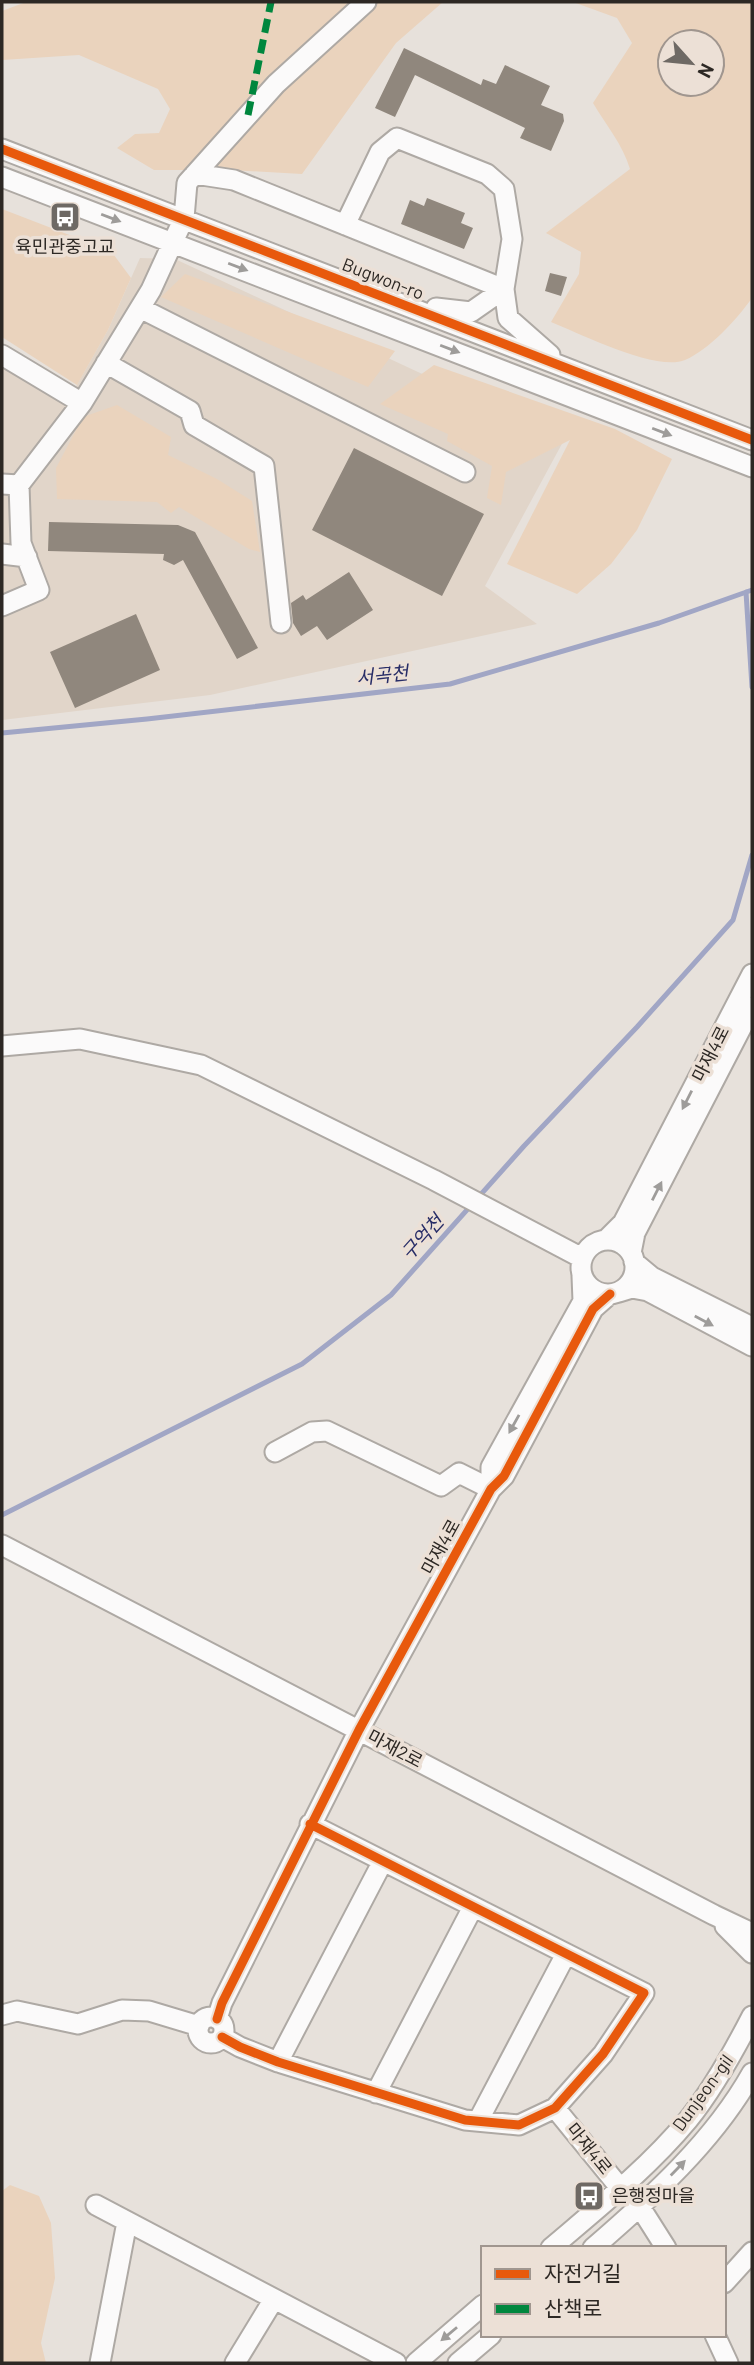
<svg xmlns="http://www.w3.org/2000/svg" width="754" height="2365" font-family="Barlow,'Noto Sans KR',sans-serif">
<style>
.built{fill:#e1d5c9}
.green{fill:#ead3bd;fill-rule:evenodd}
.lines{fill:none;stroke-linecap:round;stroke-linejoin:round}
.stream{stroke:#a1a6c5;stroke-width:5}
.building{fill:#90877d}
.minor-casing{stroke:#aea9a4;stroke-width:23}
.minor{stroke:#fbfafa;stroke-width:19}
.quiet{stroke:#00873e;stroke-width:7;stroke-dasharray:14 7;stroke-linecap:butt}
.cycleway-casing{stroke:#ece0d6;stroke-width:13}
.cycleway{stroke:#e8590c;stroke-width:9}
.oneway{fill:#9e9c9a}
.labels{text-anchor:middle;stroke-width:7;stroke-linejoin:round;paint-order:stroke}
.poi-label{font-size:18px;fill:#2d2824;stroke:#ece0d6}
.street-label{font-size:18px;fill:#2d2824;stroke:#ece0d6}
.water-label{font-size:19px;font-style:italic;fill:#282d67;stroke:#ece0d6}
</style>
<rect width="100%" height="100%" fill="#e7e1db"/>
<path class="built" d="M140,258L175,259L564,440L485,586L537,624L210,695L2,720V363L69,399L108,330Z"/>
<path class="green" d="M26,2H443L396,43L302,174L231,170H154L117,148L135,134L159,133L170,109L158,89L79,55L2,60V11Z
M573,2H752V298C737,319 709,350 685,360C656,372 581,334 551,322L579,274L581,252L546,233L630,169C623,145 606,125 593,103L632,43L617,18ZM670,42H712V84H670Z
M2,209L111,251L131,278L108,330L77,385L2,337Z
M185,274L395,351L368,387L161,297Z
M434,365L615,429L672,459L637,530L611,564L577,594L507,564L570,440L506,472L501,505L487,498L492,466L447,441L448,434L380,404Z
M117,405L171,437L168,455L217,479L252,501L260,552L249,549L179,507L171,513L157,502L57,499L56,468L83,417Z
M10,2185L39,2196L51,2223L55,2278L41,2343L46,2363H2V2191Z"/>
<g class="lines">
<path class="stream" d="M746,592L752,687
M2,733L147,719L450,684L659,623L752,590
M2,1515L302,1364L391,1295L524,1146L637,1027L733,920L752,855"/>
</g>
<path class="building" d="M404,48L481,85L483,79L496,84L505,65L550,86L541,105L563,114L564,121L551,151L520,138L525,128L415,75L395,117L375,108Z
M427,198L465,213L461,223L473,228L464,249L401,224L410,200L424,206Z
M550,273L567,277L561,296L545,291Z
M354,448L484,514L442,596L312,530Z
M49,522L178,525L195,532L258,648L237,659L183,560L174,565L163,560L164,554L48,551Z
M349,572L373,610L327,640L317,626L301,636L293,623L291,603L303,595L306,600Z
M136,614L160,670L75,708L50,652Z"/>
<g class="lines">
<g class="minor-casing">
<path id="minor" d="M2,149L752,440
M195,174L234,180L504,289
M2,177L752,467
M345,225L380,152L397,138L487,174L504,189L512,239L504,289L508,318L550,355
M140,308L465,472
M436,308L471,312L504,289
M2,355L82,403
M106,363L190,411L194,425L264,466L281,623
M2,484L19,485L82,403L151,290L184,218L187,183L276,84L366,2
M2,554L27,557
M2,606L39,590L21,543L19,485
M2,1046L80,1039L201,1065L434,1180L582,1258
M581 1267a27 27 0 1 1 54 0a27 27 0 1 1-54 0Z
M606,1240L623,1223L752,974
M631,1253L635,1233L752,1007
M634,1262L652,1277L752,1327
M619,1292L632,1288L648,1291L752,1346
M275,1452L312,1432L327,1431L441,1486L459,1473L491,1489
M491,1489V1467L583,1301L582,1276
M2,1545L714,1915L752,1933
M725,1926L752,1953
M2,2015L17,2011L78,2024L122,2010L149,2011L199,2026
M198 2030a13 13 0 1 1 26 0a13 13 0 1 1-26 0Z
M217,2019L222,2003L359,1730L491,1489L504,1476L593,1309L610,1294
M222,2037L240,2047L278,2062L465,2120L519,2125L555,2108L603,2054L644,1993L310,1824
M278,2062L383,1861
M376,2093L473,1907
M555,2108L621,2189
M478,2121L566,1954
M96,2205L396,2363
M640,2207L666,2248
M551,2248C598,2208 648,2168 688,2120C713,2089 734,2051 752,2016
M593,2248C652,2197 714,2141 752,2073
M724,2283L752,2252
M715,2335L728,2363
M100,2363L127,2222
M235,2363L274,2299
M416,2363L483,2305
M458,2363L491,2335"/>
</g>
<use href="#minor" class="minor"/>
<path class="quiet" d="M248,115L271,2"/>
<g class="cycleway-casing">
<path id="cycleway" d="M2,149L752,440
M217,2019L222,2003L359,1730L491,1489L504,1476L593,1309L610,1294
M222,2037L240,2047L278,2062L465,2120L519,2125L555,2108L603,2054L644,1993L310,1824"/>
</g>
<use href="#cycleway" class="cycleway"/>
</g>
<defs><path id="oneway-solid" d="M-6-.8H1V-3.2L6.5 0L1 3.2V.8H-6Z" transform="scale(1.75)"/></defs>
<g class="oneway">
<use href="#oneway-solid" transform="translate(111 218) rotate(21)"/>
<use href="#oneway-solid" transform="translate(238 267) rotate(21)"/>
<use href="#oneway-solid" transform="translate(450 349) rotate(21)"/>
<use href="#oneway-solid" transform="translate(662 432) rotate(21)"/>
<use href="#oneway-solid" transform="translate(687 1100) rotate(117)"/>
<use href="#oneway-solid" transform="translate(657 1191) rotate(-63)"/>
<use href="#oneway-solid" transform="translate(704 1321) rotate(28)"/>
<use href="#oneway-solid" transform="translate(514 1424) rotate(119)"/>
<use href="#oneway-solid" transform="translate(678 2168) rotate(-46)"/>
<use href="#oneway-solid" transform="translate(449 2334) rotate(140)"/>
</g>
<defs>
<g id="bus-square" transform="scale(1.575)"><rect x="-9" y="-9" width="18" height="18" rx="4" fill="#6e6964" stroke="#ece0d6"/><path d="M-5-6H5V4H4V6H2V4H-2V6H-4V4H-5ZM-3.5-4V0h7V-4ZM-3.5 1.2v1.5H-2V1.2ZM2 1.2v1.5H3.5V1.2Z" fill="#fff"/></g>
</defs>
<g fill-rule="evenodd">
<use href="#bus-square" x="65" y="217"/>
<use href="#bus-square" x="589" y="2196"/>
</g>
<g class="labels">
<g class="poi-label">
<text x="65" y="253">육민관중고교</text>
<text x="612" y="2202" text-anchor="start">은행정마을</text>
</g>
<g class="street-label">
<text transform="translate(383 279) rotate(21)" y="6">Bugwon-ro</text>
<text transform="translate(711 1054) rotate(-63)" y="6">마재4로</text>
<text transform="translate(441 1547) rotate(-61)" y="6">마재4로</text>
<text transform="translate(395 1749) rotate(28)" y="6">마재2로</text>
<text transform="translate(703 2093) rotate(-54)" y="6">Dunjeon-gil</text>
<text transform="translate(589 2149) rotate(51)" y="6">마재4로</text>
</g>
<g class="water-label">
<text transform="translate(382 675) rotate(-6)" y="7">서곡천</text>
<text transform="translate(422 1237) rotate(-48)" y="7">구억천</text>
</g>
</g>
<rect width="754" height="2365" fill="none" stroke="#2d2824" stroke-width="7"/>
<rect x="481" y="2246" width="245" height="91" fill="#ece0d6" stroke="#a0968f" stroke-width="2"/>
<rect x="495" y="2269" width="35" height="10" fill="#e8590c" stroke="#a0968f" stroke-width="2"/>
<text x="544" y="2281" font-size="21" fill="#2d2824">자전거길</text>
<rect x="495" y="2304" width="35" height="10" fill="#00873e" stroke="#a0968f" stroke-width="2"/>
<text x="544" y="2316" font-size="21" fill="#2d2824">산책로</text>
<g transform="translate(691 63) rotate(117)"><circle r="33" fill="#ece0d6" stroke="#a0968f" stroke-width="2"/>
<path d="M0-5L12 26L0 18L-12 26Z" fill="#6e6964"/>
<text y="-10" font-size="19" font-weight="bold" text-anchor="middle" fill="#2d2824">N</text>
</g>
</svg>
